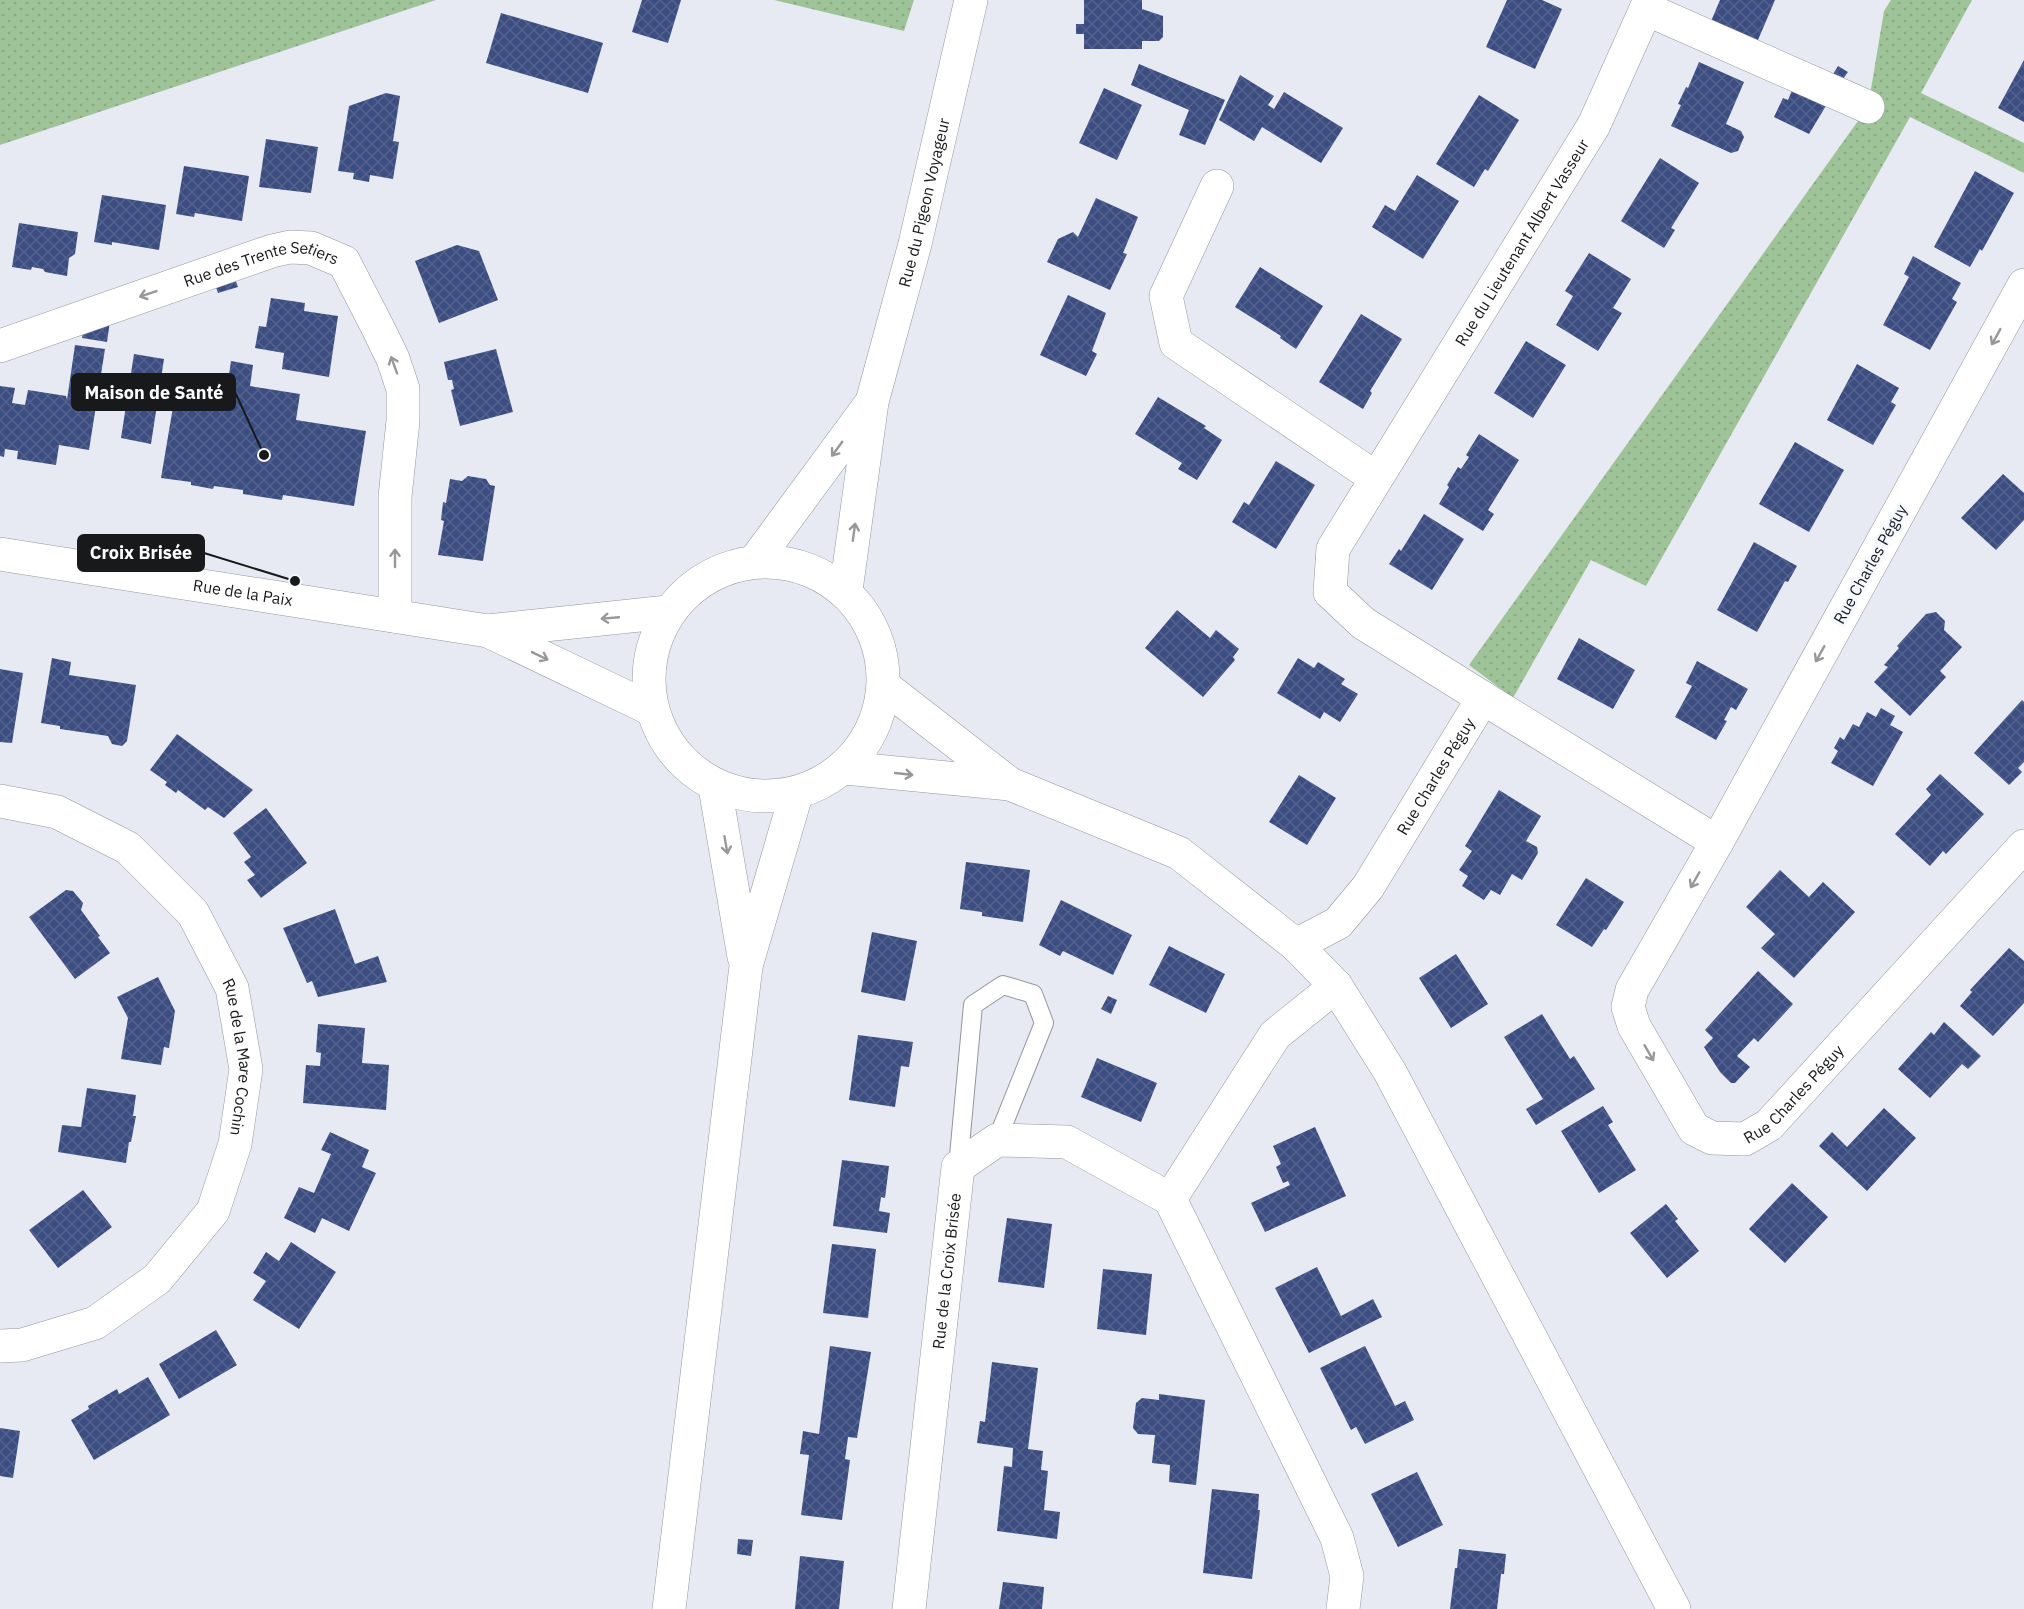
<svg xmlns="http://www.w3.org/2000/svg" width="2024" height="1609" font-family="'IBM Plex Sans',sans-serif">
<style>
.grass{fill:url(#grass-dots)}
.building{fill:url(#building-cross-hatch)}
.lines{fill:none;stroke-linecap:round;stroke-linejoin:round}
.lane-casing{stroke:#93969e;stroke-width:20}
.street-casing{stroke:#93969e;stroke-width:34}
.secondary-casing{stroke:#93969e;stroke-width:34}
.lane{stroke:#fff;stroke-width:18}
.street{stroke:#fff;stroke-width:33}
.secondary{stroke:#fff;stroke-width:33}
.oneway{stroke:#979898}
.labels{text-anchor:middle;stroke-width:6;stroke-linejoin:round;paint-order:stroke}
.street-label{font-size:16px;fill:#17191b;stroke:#f5f8fe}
.leader{fill:none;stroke:#17191b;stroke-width:2}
.callout-dot{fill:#17191b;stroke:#f5f8fe;stroke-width:2}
.callout{fill:#17191b;stroke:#17191b;stroke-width:2}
.callout-label{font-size:18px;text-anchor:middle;font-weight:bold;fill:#fff}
</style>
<defs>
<pattern id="grass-dots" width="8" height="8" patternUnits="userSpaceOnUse" patternTransform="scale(1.5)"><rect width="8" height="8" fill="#9fc398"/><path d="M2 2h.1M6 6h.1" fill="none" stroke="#88a782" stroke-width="1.8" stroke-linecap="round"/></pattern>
<pattern id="building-cross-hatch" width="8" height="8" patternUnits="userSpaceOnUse" patternTransform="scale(1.5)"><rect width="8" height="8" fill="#3b4d81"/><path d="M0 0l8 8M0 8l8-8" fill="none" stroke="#54638d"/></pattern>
</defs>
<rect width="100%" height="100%" fill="#e7eaf2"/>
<path class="grass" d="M0,0H436L0,145Z
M774,0H914L904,31Z
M1891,0H1972L1921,93L2024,143V173L1910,117L1646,586L1591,560L1513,698L1469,665L1868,107L1884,11Z"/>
<path class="building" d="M642,0H681L668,43L632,32Z
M1084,0H1142V9L1163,16V37L1159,41H1142V49H1084V34H1076V24H1084Z
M1507,0H1542L1562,9L1535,69L1486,47Z
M1720,0H1775L1755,47L1709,26Z
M501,13L603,43L588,93L486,63Z
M2024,60V122L1998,108Z
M1699,62L1744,82L1726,124L1741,131L1744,137L1738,151L1731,153L1671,126L1681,105L1678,104L1686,87L1688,88Z
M1139,64L1225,100L1205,145L1179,135L1189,110L1131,85Z
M1838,66L1848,72L1839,85L1830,79Z
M1240,75L1274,96L1268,105L1274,109L1284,92L1343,128L1321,163L1262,127L1254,141L1219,120Z
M1795,83L1830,99L1809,134L1774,117L1783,98L1788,100Z
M1104,88L1142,105L1117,160L1079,143Z
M386,93L400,96L393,141L399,142L393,179L370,175L369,182L353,179L354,173L338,171L349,106Z
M1479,95L1519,120L1488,171L1485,169L1474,187L1436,164Z
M266,139L318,147L311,193L259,187Z
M1660,158L1699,183L1671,228L1675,230L1664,248L1621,221Z
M184,166L249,176L242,221L195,213L194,217L176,214Z
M1975,171L2014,193L1982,251L1980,249L1970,267L1934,247Z
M1417,175L1459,201L1423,259L1372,227L1385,205L1395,211Z
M102,195L166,205L159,250L112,242V245L94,242Z
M1096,198L1138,217L1123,253L1127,254L1110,290L1047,262L1058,239L1073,232L1078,237Z
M19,223L78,232L75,254L69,258L67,276L45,272L43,269L32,267L31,270L12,267Z
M457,245L479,251L498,300L439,323L415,261Z
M1589,253L1631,279L1613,308L1622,313L1598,351L1556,325L1573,296L1565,291Z
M1913,256L1961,283L1952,299L1957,302L1930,350L1883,325L1909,277L1904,274Z
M1260,267L1323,306L1296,349L1280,338L1281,336L1235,307Z
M234,276L238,287L218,293L214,282Z
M1068,295L1106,313L1092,351L1097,354L1086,376L1040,355Z
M271,298L305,303L304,311L338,316L329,377L282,369L284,353L255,348L259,326L266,327Z
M111,314L107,342L82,338L85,319Z
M1361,314L1402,339L1370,391L1372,393L1363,409L1319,382Z
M1526,341L1566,365L1533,418L1494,393Z
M75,345L105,349L89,450L59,445L56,465L17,459L18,451L5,449L4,457L0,456V386L15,388L12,403L25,405L28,390L66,396L67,400Z
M496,349L513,412L460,426L451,390L454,389L452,380H448L444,362Z
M134,354L164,359L151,444L121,438Z
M231,361L253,365L250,386L300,394L296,420L366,431L354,506L283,495L282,500L243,494V490L214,486L213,489L191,485V482L161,478L174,401L224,409Z
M1857,364L1899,388L1891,402L1896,405L1873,445L1827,420Z
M1158,397L1206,426L1204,428L1222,440L1197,480L1178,469L1182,463L1135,434Z
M1479,434L1519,460L1488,510L1494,514L1483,531L1439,504L1449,487L1447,485L1458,467L1461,469L1469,457L1466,455Z
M1795,442L1844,470L1809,532L1759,504Z
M1276,461L1315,485L1276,549L1232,522L1244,502L1249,505Z
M2003,474L2024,493V520L1996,550L1961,518Z
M468,476L486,479L490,485L495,486L483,561L438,555L444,521L441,520L443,502L446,503L450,479L462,481Z
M1424,514L1464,539L1432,590L1389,564L1399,549L1401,551Z
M1754,542L1797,566L1788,582L1785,581L1757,632L1717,610Z
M1177,610L1210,638L1216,630L1239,649L1233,657L1235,660L1203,697L1145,648Z
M1936,612L1945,621L1944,630L1962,647L1940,671L1946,677L1910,716L1874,682L1888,667L1884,665L1899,648L1897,646L1926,614Z
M1579,638L1635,670L1613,709L1557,679Z
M52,658L71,662L69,675L136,685L127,741L122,746L112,744L108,736L60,729V726L41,723Z
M1298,658L1314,668L1318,662L1345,679L1341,684L1358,694L1340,722L1324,712L1320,719L1277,693Z
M1697,661L1748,689L1736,710L1731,707L1724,720L1727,721L1716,740L1675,717L1692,686L1686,683Z
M0,669L23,673L12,743L0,742Z
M2022,700L2024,702V762L2018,768L2022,772L2009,785L1974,753Z
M1881,708L1895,716L1890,725L1903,732L1873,786L1831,763L1838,751L1834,748L1840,737L1844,740L1853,724L1859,727L1867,712L1876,717Z
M177,734L253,790L224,818L208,807L205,810L178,790L176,793L165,785L167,782L150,770Z
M1940,774L1984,814L1946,854L1943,851L1930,866L1895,834L1931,795L1926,789Z
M1299,775L1336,798L1307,845L1269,822Z
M1499,790L1541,816L1526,841L1537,847L1538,853L1522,880L1512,874L1500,895L1491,890L1484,900L1462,886L1468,876L1459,870L1472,851L1465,846Z
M266,808L307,863L261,898L247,880L255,875L244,862L251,857L233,833Z
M966,862L1030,870L1023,922L982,916V912L960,909Z
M1780,870L1809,897L1823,882L1855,912L1794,978L1761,948L1775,934L1746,907Z
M1586,878L1624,902L1606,930L1604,929L1592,947L1556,925Z
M66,890L73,891L83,903L81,910L100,936L98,937L110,953L75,979L29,917Z
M1061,900L1132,935L1113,975L1063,951L1060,956L1039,945Z
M335,909L355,964L378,956L387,982L318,997L312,981L307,983L283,928Z
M872,932L917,941L905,1001L861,992Z
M1169,946L1225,974L1206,1013L1149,985Z
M2009,948L2024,961V1003L1993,1036L1960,1006L1972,992L1970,990Z
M1456,954L1488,1004L1451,1028L1419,978Z
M1758,971L1793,1004L1758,1042L1754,1038L1737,1056L1750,1067L1735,1083H1731L1720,1072L1704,1047L1713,1038L1705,1030Z
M158,977L175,1011L169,1048L164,1047L161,1065L121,1059L128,1018L117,997Z
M1108,996L1117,1000L1111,1014L1101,1009Z
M1542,1014L1570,1059L1574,1056L1595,1089L1536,1125L1526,1109L1543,1099L1504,1037Z
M1944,1022L1981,1056L1968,1069L1962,1064L1930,1098L1898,1069L1931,1032L1934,1035Z
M318,1024L365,1028L362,1063L389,1065L386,1110L303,1103L306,1065L320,1066L321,1053L316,1052Z
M858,1035L913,1042L909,1067L901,1066L895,1107L849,1100Z
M1097,1058L1157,1083L1141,1122L1081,1097Z
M87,1088L136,1095L133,1116H136L131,1142H129L126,1163L58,1152L62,1125L81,1127Z
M1603,1106L1613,1122L1608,1125L1636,1170L1599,1193L1561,1131Z
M1884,1108L1916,1138L1867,1191L1819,1146L1832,1132L1847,1147Z
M1315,1127L1346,1196L1265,1232L1251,1203L1290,1185L1288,1181L1283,1183L1276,1167L1281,1164L1273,1146Z
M330,1132L369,1150L362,1167L376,1173L349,1231L322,1218L315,1233L284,1218L299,1187L314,1193L331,1154L321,1150Z
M842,1160L889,1166L885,1198L881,1197L879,1211L890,1213L887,1233L833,1226Z
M1792,1183L1828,1217L1785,1263L1749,1229Z
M83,1190L112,1227L58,1268L29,1230Z
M1666,1204L1678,1219L1675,1221L1699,1251L1667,1278L1630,1233Z
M1007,1218L1052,1224L1044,1288L998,1282Z
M291,1242L336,1272L299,1329L253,1300L266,1281L253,1273L266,1252L279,1261Z
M832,1244L876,1249L868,1318L823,1313Z
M1317,1267L1341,1316L1373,1299L1382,1317L1309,1353L1275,1288Z
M1103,1269L1152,1274L1146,1335L1097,1329Z
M216,1330L237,1365L179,1399L159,1364Z
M830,1346L871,1352L857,1438L848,1437L845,1459L850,1460L842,1520L801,1515L809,1455L800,1454L803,1431L819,1434Z
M1365,1346L1395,1406L1405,1401L1414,1420L1365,1444L1356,1427L1351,1430L1320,1368Z
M992,1362L1038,1368L1028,1449L1043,1451L1041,1470L1048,1471L1044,1510L1060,1512L1057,1539L997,1531L1004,1466L1012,1467L1013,1448L977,1443L980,1421L985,1422Z
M148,1377L170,1415L94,1460L71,1420L89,1409L88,1406L117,1389L119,1394Z
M1159,1394L1205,1400L1196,1485L1169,1482L1170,1465L1152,1463L1155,1435L1138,1434L1133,1428L1136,1403L1142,1398L1159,1400Z
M0,1428L20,1431L13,1478L0,1476Z
M1417,1472L1443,1525L1398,1547L1371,1494Z
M1212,1489L1259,1494L1258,1510H1260L1252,1579L1203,1573Z
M738,1539L753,1540L751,1556L737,1554Z
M1459,1549L1506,1554L1504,1574H1501L1497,1609H1450L1455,1568H1457Z
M800,1556L844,1561L839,1609H795Z
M1003,1582L1044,1587L1042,1609H999Z"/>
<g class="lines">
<g class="lane-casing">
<path id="lane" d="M958,1167L973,1005L1003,985L1033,994L1044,1023L997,1140"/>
</g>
<g class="street-casing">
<g id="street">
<path d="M1646,9L1868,107"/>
<path d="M1217,186L1166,296L1176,343L1376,478"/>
<path id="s1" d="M2024,285L1717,842L1632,990L1628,1007L1634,1026L1694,1129L1712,1138L1745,1139L1769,1125L2024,846"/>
<path id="s2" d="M0,346L272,251L290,247L311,248L344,262L379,330L393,359L403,389V421L395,497V616"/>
<path id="s3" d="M1483,698L1363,623L1330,592L1333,549L1594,125L1650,0"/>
<path id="s4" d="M0,801L57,812L128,848L193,913L232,988L246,1069L235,1144L213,1211L157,1279L95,1323L22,1345L0,1346"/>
<path id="s5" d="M1296,945L1338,923L1368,887L1483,698L1717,842"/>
<path d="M1336,986L1275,1035L1170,1199L1337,1538L1347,1576L1343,1609"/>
<path id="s6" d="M909,1609L958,1167L997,1140L1067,1142L1170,1199"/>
</g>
</g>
<g class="secondary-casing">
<g id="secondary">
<path id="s7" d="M0,554L488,631L651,709"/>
<path d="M755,561L869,406"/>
<circle cx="766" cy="679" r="117"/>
<path id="s8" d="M846,590L872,402L915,244L971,0"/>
<path d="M488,631L668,612"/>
<path d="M885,687L1010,784L1179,853L1296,945L1336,986L1390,1072L1674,1609"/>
<path d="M845,768L1010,784"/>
<path d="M715,787L744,957"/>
<path d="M669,1609L746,966L796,795"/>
</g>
</g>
<use href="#lane" class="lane"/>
<use href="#street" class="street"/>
<use href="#secondary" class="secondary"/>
</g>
<defs><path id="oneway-shaft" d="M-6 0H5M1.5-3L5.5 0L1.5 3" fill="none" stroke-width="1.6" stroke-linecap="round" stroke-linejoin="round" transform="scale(1.5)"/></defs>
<g class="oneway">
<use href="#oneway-shaft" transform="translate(148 294) rotate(161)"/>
<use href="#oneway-shaft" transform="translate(1996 337) rotate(119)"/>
<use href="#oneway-shaft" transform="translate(394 365) rotate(-110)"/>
<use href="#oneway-shaft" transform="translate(837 449) rotate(126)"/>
<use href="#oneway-shaft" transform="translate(854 532) rotate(-82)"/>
<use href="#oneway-shaft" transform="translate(395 558) rotate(-90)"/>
<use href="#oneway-shaft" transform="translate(610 618) rotate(175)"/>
<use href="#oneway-shaft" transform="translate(1820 654) rotate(119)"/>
<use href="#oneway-shaft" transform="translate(540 656) rotate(26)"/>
<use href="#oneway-shaft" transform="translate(904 774) rotate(6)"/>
<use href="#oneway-shaft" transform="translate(726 845) rotate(80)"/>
<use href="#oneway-shaft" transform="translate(1695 880) rotate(120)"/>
<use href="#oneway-shaft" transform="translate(1649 1053) rotate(60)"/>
</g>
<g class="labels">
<g class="street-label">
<text dy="6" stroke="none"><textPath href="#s8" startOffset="396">Rue du Pigeon Voyageur</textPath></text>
<text dy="6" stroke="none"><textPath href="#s3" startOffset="590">Rue du Lieutenant Albert Vasseur</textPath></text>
<text dy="6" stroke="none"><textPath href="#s2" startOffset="276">Rue des Trente Setiers</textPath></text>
<text transform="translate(1870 564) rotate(-61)" y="6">Rue Charles Péguy</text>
<text dy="6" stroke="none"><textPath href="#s7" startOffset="246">Rue de la Paix</textPath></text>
<text dy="6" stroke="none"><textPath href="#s5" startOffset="224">Rue Charles Péguy</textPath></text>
<text dy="6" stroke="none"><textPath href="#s4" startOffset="384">Rue de la Mare Cochin</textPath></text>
<text dy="6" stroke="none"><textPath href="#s1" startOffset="1083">Rue Charles Péguy</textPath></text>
<text dy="6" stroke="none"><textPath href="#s6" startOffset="340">Rue de la Croix Brisée</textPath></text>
</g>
</g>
<path class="leader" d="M264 455L235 392M295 581L204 553"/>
<g class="callout-dot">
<circle cx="264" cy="455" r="6"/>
<circle cx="295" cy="581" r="6"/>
</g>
<g class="callout">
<rect x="72" y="374" width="163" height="36" rx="6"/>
<rect x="78" y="535" width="126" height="36" rx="6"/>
</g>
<g class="callout-label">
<text x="154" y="399">Maison de Santé</text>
<text x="141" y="559">Croix Brisée</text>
</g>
</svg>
